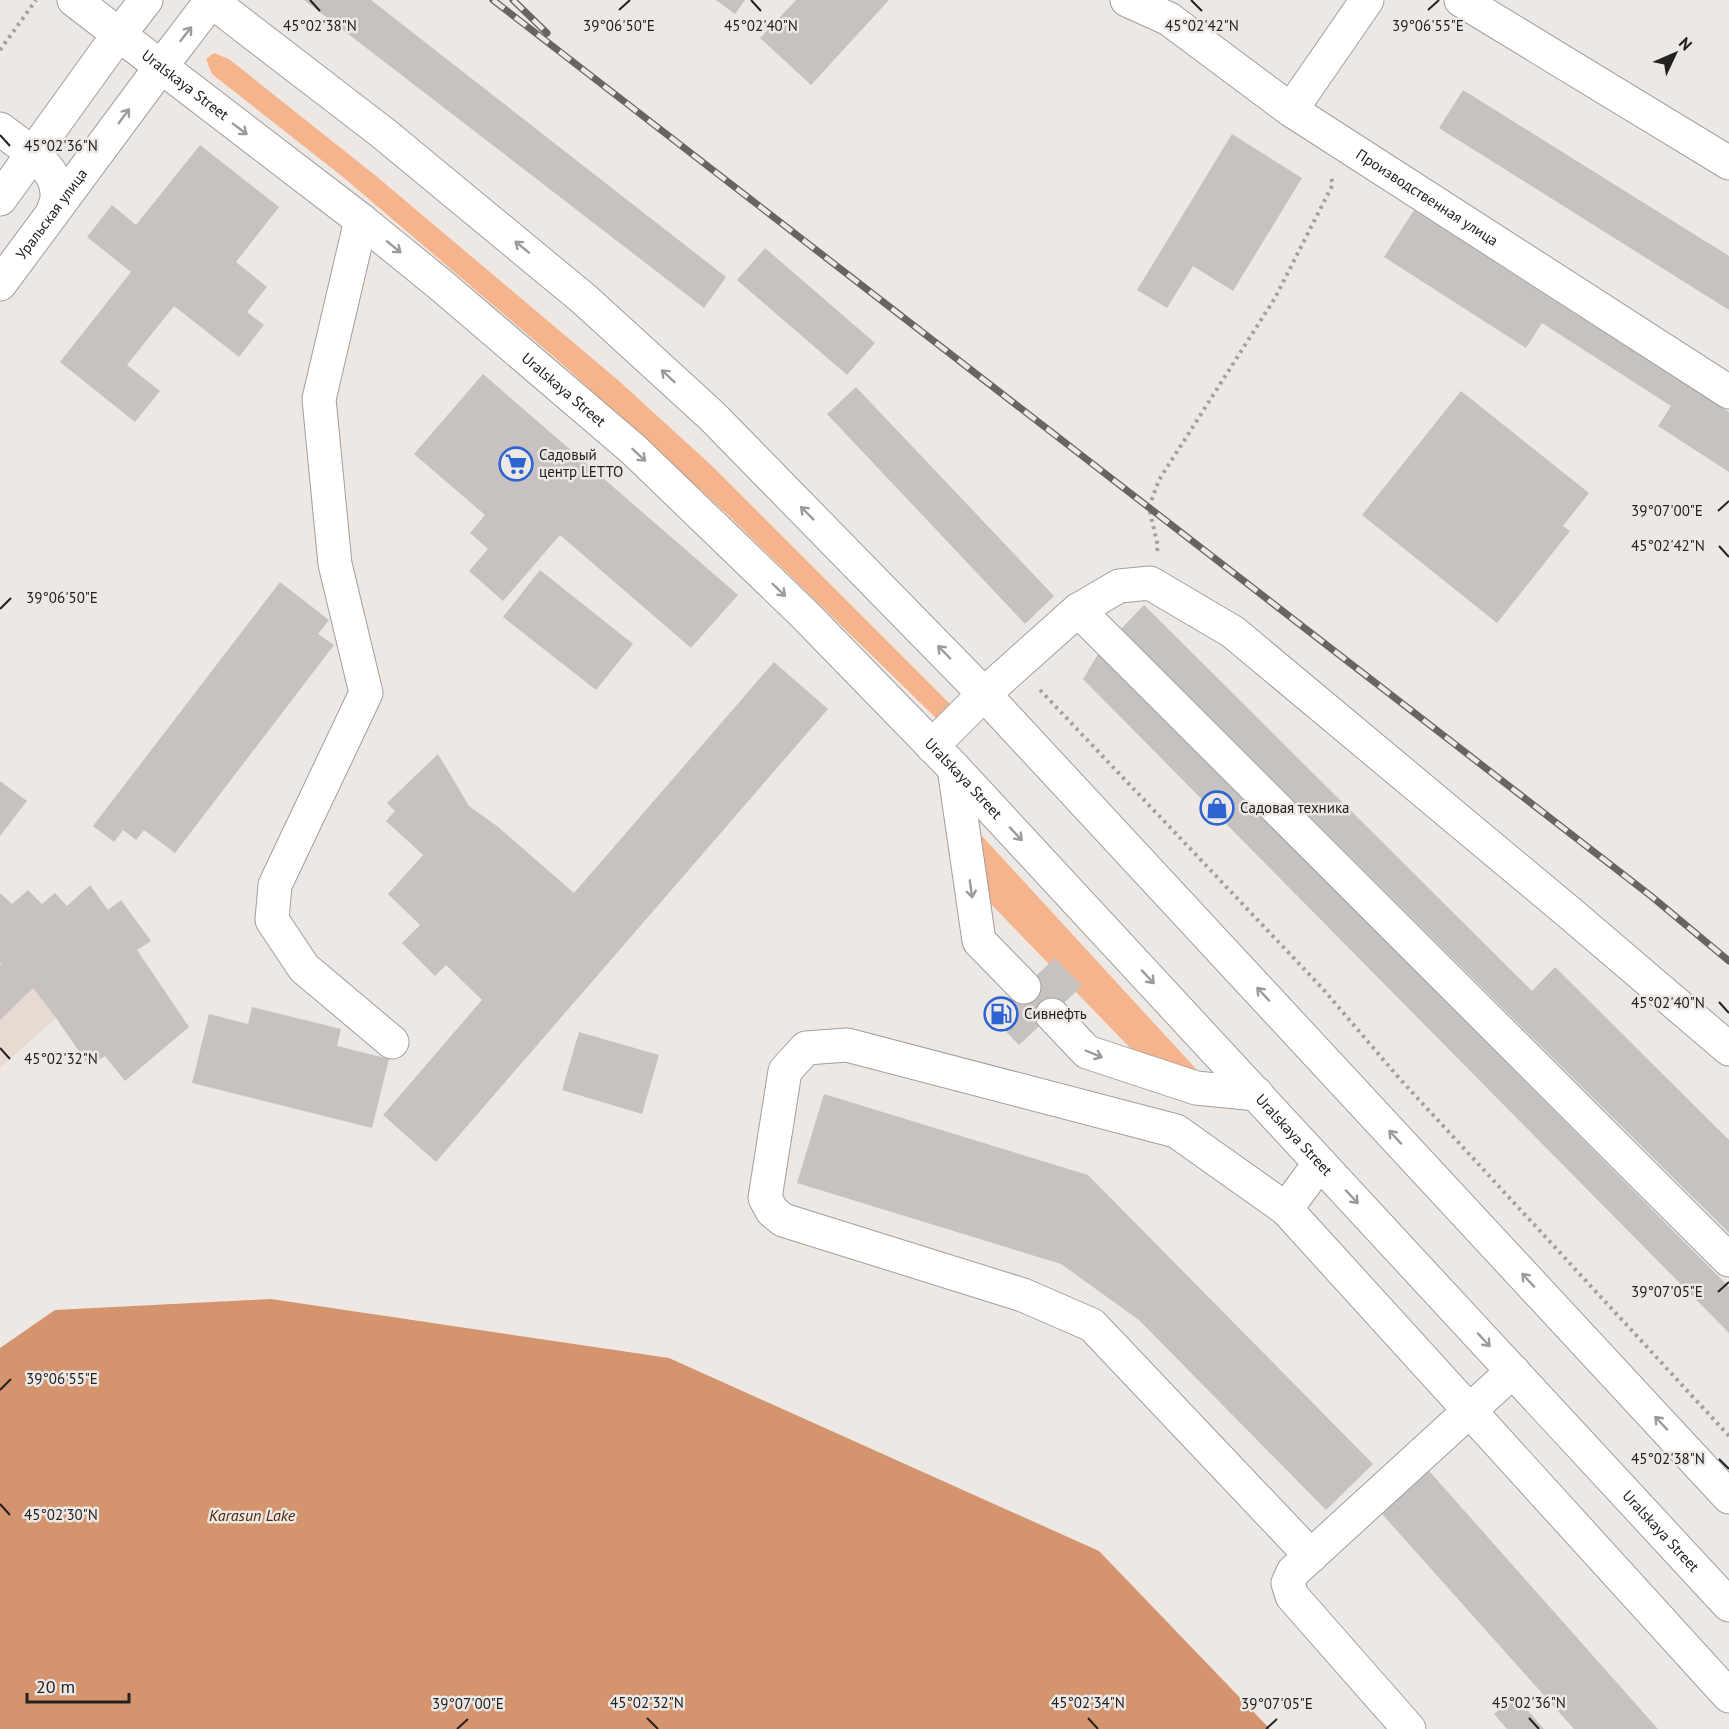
<svg xmlns="http://www.w3.org/2000/svg" width="1729" height="1729" font-family="'PT Sans',sans-serif">
<style>
.built{fill:#e6dad2}
.green{fill:#f6b48c}
.water{fill:#d4946d}
.building{fill:#c7c2bf}
.lines{fill:none;stroke-linecap:round;stroke-linejoin:round}
.minor-casing{stroke:#a39e9b;stroke-width:35}
.major-casing{stroke:#a39e9b;stroke-width:35}
.path{stroke:#a4a09d;stroke-width:4;stroke-dasharray:3 4.5;stroke-linecap:butt}
.minor{stroke:#fff;stroke-width:33}
.major{stroke:#fff;stroke-width:33}
.rail-casing{stroke:#676462;stroke-width:7}
.rail{stroke:#ede8e4;stroke-width:4.5;stroke-dasharray:14;stroke-linecap:butt}
.oneway{stroke:#9c9b9b}
.ticks{fill:none;stroke:#232120;stroke-width:2}
.labels{text-anchor:middle;stroke-width:5;stroke-linejoin:round;paint-order:stroke}
.street-label{font-size:15px;fill:#232120;stroke:#ede8e4}
.poi-label{font-size:15px;fill:#232120;stroke:#ede8e4;text-anchor:start}
.water-label{font-size:16px;font-style:italic;fill:#4f2607;stroke:#ede8e4}
.ticks-label{font-size:15px;text-anchor:middle;fill:#232120;stroke:#ede8e4;stroke-width:5;stroke-linejoin:round;paint-order:stroke}
</style>
<rect width="100%" height="100%" fill="#ede8e4"/>
<path class="built" d="M0,963L33,988L56,1018L0,1068Z"/>
<path class="green" d="M214,53L229,59L376,176L619,381L711,465L956,710L941,723L729,516L561,363L343,177L212,74L206,59Z
M982,836L1198,1071L1137,1055L987,900L978,841Z"/>
<path class="water" d="M271,1299L669,1358L1099,1551L1270,1729H0V1348L55,1310Z"/>
<path class="building" d="M304,0H371L726,277L704,308Z
M716,0H745L735,14Z
M796,0H889L811,85L760,38Z
M1463,90L1729,256V310L1439,128Z
M1232,134L1302,178L1233,291L1193,266L1167,308L1137,290Z
M200,145L279,207L236,262L267,287L247,312L264,325L239,357L174,306L127,365L160,391L135,422L60,362L131,272L87,237L112,205L136,225Z
M1414,210L1729,412V472L1658,426L1671,406L1542,323L1526,348L1384,257Z
M765,248L875,343L847,375L737,280Z
M483,374L738,595L691,648L560,535L503,601L469,571L488,549L470,533L485,515L414,454Z
M856,387L1054,596L1025,624L827,414Z
M1461,391L1589,493L1563,526L1570,531L1497,623L1362,515Z
M540,570L633,644L596,690L503,617Z
M280,582L329,620L318,634L334,645L175,853L144,830L136,840L123,830L114,842L93,826Z
M1144,605L1532,991L1555,967L1729,1140V1233L1121,629Z
M1100,651L1729,1287V1333L1083,679Z
M774,662L828,709L436,1162L383,1115L482,1000L446,965L435,976L402,943L420,925L388,894L423,855L386,821L395,811L387,803L438,754L469,806L497,826L574,893Z
M0,781L27,801L0,836Z
M90,885L108,910L121,900L151,941L137,950L189,1027L125,1081L105,1056L89,1066L56,1018L33,988L0,1020V966L2,964L0,963V893L12,904L28,890L42,904L55,893L67,906Z
M1055,958L1082,986L1019,1045L992,1017Z
M252,1007L341,1029L337,1046L389,1059L372,1128L192,1083L209,1014L248,1024Z
M579,1032L659,1055L642,1114L562,1090Z
M824,1094L1088,1175L1373,1464L1326,1510L1139,1320L1061,1264L797,1183Z
M1422,1463L1658,1729H1574L1374,1505Z
M1515,1696L1544,1729H1507L1494,1714Z"/>
<g class="lines">
<g class="minor-casing">
<g id="minor">
<path id="s1" d="M1127,0L1169,19L1291,110L1729,392"/>
<path d="M1461,0L1729,163"/>
<path d="M1291,110L1367,0"/>
<path d="M361,220L319,399L335,564L366,693L275,885L272,920L304,968L392,1042"/>
<path d="M1078,610L1729,1260"/>
<path d="M932,746L984,694L1078,610L1119,586L1150,583L1233,632L1571,914L1729,1049"/>
<path d="M954,768L979,941L1024,987"/>
<path d="M1052,1015L1087,1052L1196,1088L1257,1094"/>
<path d="M1320,1163L1286,1209L1729,1696"/>
<path d="M1286,1209L1176,1131L847,1045L806,1048L785,1071L765,1198L772,1211L783,1220L1023,1295L1092,1325L1311,1556"/>
<path d="M1409,1729L1292,1596L1288,1583L1293,1572L1513,1371"/>
</g>
</g>
<g class="major-casing">
<g id="major">
<path id="s2" d="M74,0L361,220L442,286L634,450L804,614L954,768L1729,1605"/>
<path d="M210,0L383,133L584,299L712,416L984,694L1729,1497"/>
<path d="M0,129C20,145 59,166 57,196C57,202 54,208 52,214"/>
<path d="M0,199L108,49L146,0"/>
<path id="s3" d="M0,284L160,68L211,1"/>
</g>
</g>
<path class="path" d="M0,50L36,0
M1157,551L1158,547L1149,507L1159,480L1275,298L1333,184L1331,178
M1040,690L1323,989L1399,1078L1729,1436"/>
<use href="#minor" class="minor"/>
<use href="#major" class="major"/>
<g class="rail-casing">
<path id="rail" d="M493,0L1651,896L1729,961
M513,0L547,33"/>
</g>
<use href="#rail" class="rail"/>
</g>
<defs><path id="oneway-shaft" d="M-6 0H5M1.5-3L5.5 0L1.5 3" fill="none" stroke-width="1.6" stroke-linecap="round" stroke-linejoin="round" transform="scale(1.5)"/></defs>
<g class="oneway">
<use href="#oneway-shaft" transform="translate(186 34) rotate(-52)"/>
<use href="#oneway-shaft" transform="translate(124 116) rotate(-54)"/>
<use href="#oneway-shaft" transform="translate(240 129) rotate(37)"/>
<use href="#oneway-shaft" transform="translate(394 247) rotate(39)"/>
<use href="#oneway-shaft" transform="translate(522 247) rotate(-141)"/>
<use href="#oneway-shaft" transform="translate(668 376) rotate(-137)"/>
<use href="#oneway-shaft" transform="translate(639 455) rotate(43)"/>
<use href="#oneway-shaft" transform="translate(807 513) rotate(-135)"/>
<use href="#oneway-shaft" transform="translate(779 590) rotate(44)"/>
<use href="#oneway-shaft" transform="translate(944 652) rotate(-134)"/>
<use href="#oneway-shaft" transform="translate(1016 834) rotate(47)"/>
<use href="#oneway-shaft" transform="translate(971 889) rotate(82)"/>
<use href="#oneway-shaft" transform="translate(1148 977) rotate(47)"/>
<use href="#oneway-shaft" transform="translate(1263 994) rotate(-133)"/>
<use href="#oneway-shaft" transform="translate(1094 1054) rotate(23)"/>
<use href="#oneway-shaft" transform="translate(1395 1137) rotate(-133)"/>
<use href="#oneway-shaft" transform="translate(1352 1197) rotate(47)"/>
<use href="#oneway-shaft" transform="translate(1528 1280) rotate(-133)"/>
<use href="#oneway-shaft" transform="translate(1484 1340) rotate(47)"/>
<use href="#oneway-shaft" transform="translate(1661 1423) rotate(-133)"/>
</g>
<path class="ticks" d="M310,0L320,11M751,0L761,11M1191,0L1202,11M619,10L630,0M1428,10L1439,0M0,135L10,146M1718,511L1729,501M1719,546L1729,557M0,609L11,598M1719,1002L1729,1013M0,1048L10,1059M1718,1292L1729,1282M0,1390L11,1379M1719,1459L1729,1469M0,1504L10,1515M647,1718L658,1729M1088,1718L1098,1729M1529,1718L1539,1729M457,1729L468,1719M1266,1729L1277,1719"/>
<defs>
<g id="supermarket-ring" transform="scale(1.725)"><circle r="9.5" fill="#ede8e4" stroke="#2e64d2" stroke-width="1.5"/><path d="M-6-5.5h2.5l.6 2H6L4.5 2H-2.5L-4.4-4H-6ZM-1.5 3.2a1.3 1.3 0 1 0 .1 0ZM3 3.2a1.3 1.3 0 1 0 .1 0Z" fill="#2e64d2"/></g>
<g id="shop-ring" transform="scale(1.725)"><circle r="9.5" fill="#ede8e4" stroke="#2e64d2" stroke-width="1.5"/><path d="M-5-2.5h2.3a2.7 3.5 0 0 1 5.4 0H5L5.5 6h-11ZM-1.5-2.5h3a1.5 2.3 0 0 0-3 0Z" fill="#2e64d2"/></g>
<g id="fuel-ring" transform="scale(1.725)"><circle r="9.5" fill="#ede8e4" stroke="#2e64d2" stroke-width="1.5"/><path d="M-5.5-6h7V0h2V4h1.3V-2.5L3-4.5l.8-.8L6-3V5H2.5V1h-1V6h-7ZM-4.2-4.7v3.2H.2V-4.7Z" fill="#2e64d2"/></g>
</defs>
<g fill-rule="evenodd">
<use href="#supermarket-ring" x="516" y="464"/>
<use href="#shop-ring" x="1217" y="808"/>
<use href="#fuel-ring" x="1001" y="1014"/>
</g>
<g class="labels">
<g class="street-label">
<text dy="5" stroke="none"><textPath href="#s2" startOffset="140">Uralskaya Street</textPath></text>
<text dy="5" stroke="none"><textPath href="#s1" startOffset="360">Производственная улица</textPath></text>
<text dy="5" stroke="none"><textPath href="#s3" startOffset="87">Уральская улица</textPath></text>
<text dy="5" stroke="none"><textPath href="#s2" startOffset="626">Uralskaya Street</textPath></text>
<text dy="5" stroke="none"><textPath href="#s2" startOffset="1184">Uralskaya Street</textPath></text>
<text dy="5" stroke="none"><textPath href="#s2" startOffset="1670">Uralskaya Street</textPath></text>
<text dy="5" stroke="none"><textPath href="#s2" startOffset="2210">Uralskaya Street</textPath></text>
</g>
<g class="poi-label">
<text x="539" y="460">Садовый<tspan x="539" dy="17">центр LETTO</tspan></text>
<text x="1240" y="813">Садовая техника</text>
<text x="1024" y="1019">Сивнефть</text>
</g>
<g class="water-label">
<text x="252" y="1521">Karasun Lake</text>
</g>
</g>
<g class="ticks-label">
<text x="619" y="31">39°06'50"E</text>
<text x="1428" y="31">39°06'55"E</text>
<text x="320" y="31">45°02'38"N</text>
<text x="761" y="31">45°02'40"N</text>
<text x="1202" y="31">45°02'42"N</text>
<text x="61" y="151">45°02'36"N</text>
<text x="1667" y="516">39°07'00"E</text>
<text x="1668" y="551">45°02'42"N</text>
<text x="62" y="603">39°06'50"E</text>
<text x="1668" y="1008">45°02'40"N</text>
<text x="61" y="1064">45°02'32"N</text>
<text x="1667" y="1297">39°07'05"E</text>
<text x="62" y="1384">39°06'55"E</text>
<text x="1668" y="1464">45°02'38"N</text>
<text x="61" y="1520">45°02'30"N</text>
<text x="647" y="1708">45°02'32"N</text>
<text x="1088" y="1708">45°02'34"N</text>
<text x="1529" y="1708">45°02'36"N</text>
<text x="468" y="1709">39°07'00"E</text>
<text x="1277" y="1709">39°07'05"E</text>
</g>
<g transform="translate(1675 54) rotate(46)" stroke="#ede8e4" stroke-width="4.5" paint-order="stroke">
<path d="M0-4.5L10 22L0 15L-10 22Z" fill="#232120"/>
<text y="-9" font-size="16" font-weight="bold" text-anchor="middle" fill="#232120">N</text>
</g>
<path d="M27 1693v9h102v-9" fill="none" stroke="#232120" stroke-width="3"/>
<text x="36" y="1693" font-size="18" fill="#232120" stroke="#ede8e4" stroke-width="4.5" paint-order="stroke">20 m</text>
</svg>
